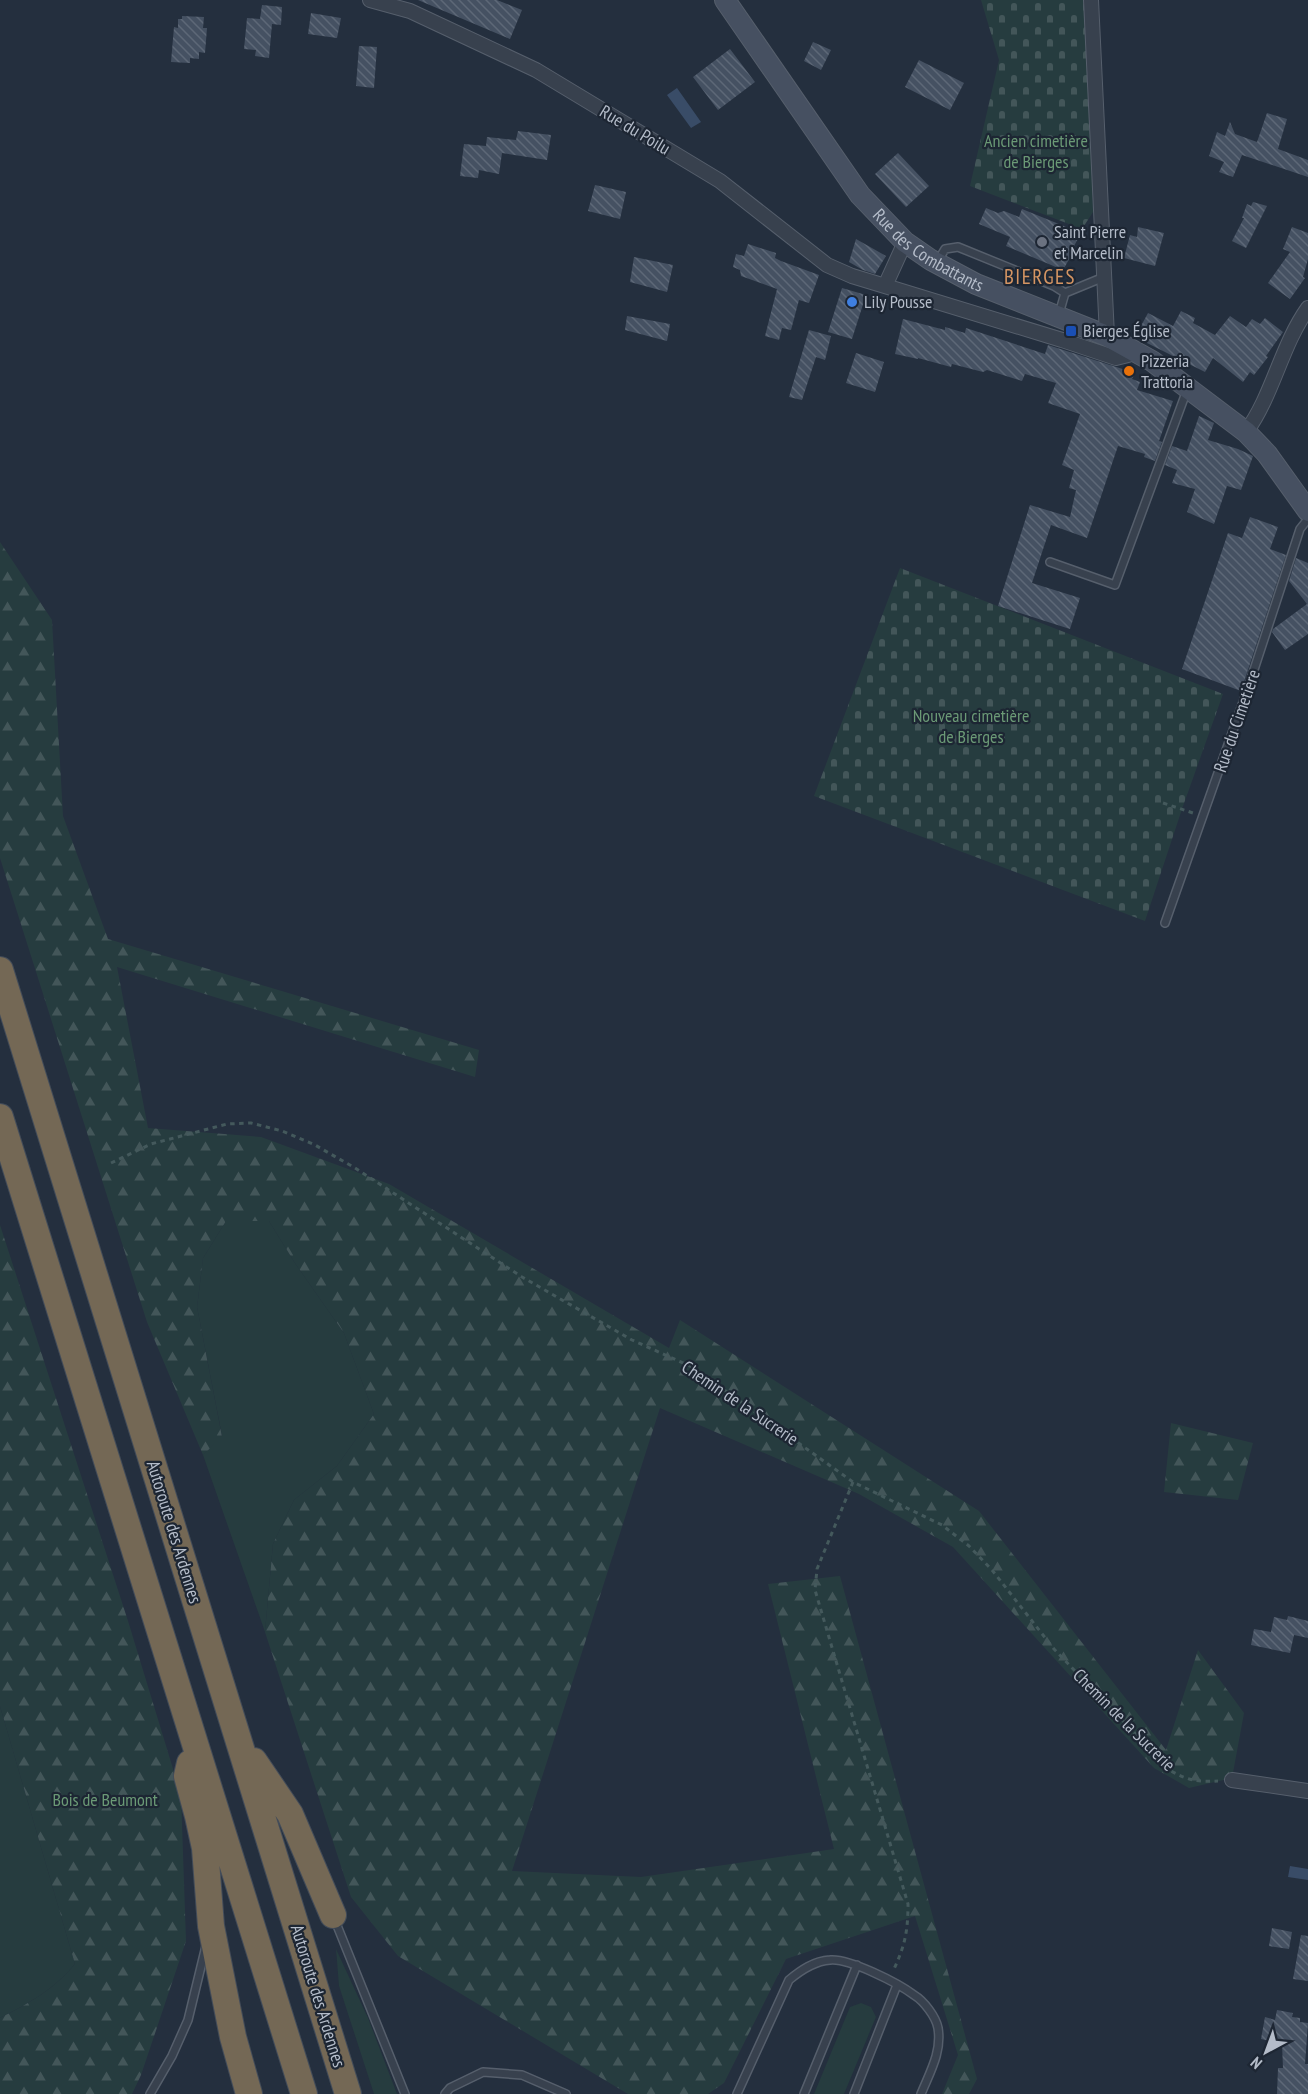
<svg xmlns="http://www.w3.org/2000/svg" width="1308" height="2094" font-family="'PT Sans Narrow',sans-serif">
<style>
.grass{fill:#263c3f}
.forest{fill:url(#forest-firs)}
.cemetery{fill:url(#cemetery-stones)}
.water{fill:#394c67}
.building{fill:url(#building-back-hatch)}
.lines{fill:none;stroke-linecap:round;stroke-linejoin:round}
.lane-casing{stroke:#565f6c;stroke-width:10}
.street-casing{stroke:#565f6c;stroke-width:16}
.secondary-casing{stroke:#565f6c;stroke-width:22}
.highway-casing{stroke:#434c59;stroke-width:28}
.path{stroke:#44595c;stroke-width:3;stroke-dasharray:4.5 4.5;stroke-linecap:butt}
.lane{stroke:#38414e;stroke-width:7}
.street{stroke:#38414e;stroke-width:14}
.secondary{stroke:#465061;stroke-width:20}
.highway{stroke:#746855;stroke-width:26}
.worship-dot{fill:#6b7280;stroke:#1d2633;stroke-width:2}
.shop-dot{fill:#3f7fe0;stroke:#1d2633;stroke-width:2}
.transit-dot{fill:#1a4fb4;stroke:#1d2633;stroke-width:2}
.food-dot{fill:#e8710a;stroke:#1d2633;stroke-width:2}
.labels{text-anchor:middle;stroke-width:4.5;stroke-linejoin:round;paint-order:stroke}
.street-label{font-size:18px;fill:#b4bcc9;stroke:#1d2633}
.park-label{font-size:18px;fill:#6b9a76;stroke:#1d2633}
.poi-label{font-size:18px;fill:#b4bcc9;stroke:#1d2633;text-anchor:start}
.quarter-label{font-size:21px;letter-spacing:1.5px;fill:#d59563;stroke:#1d2633}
</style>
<defs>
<pattern id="forest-firs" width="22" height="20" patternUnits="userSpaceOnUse" patternTransform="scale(1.5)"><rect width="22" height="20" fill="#263c3f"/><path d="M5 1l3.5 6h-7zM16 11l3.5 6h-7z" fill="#435659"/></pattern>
<pattern id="cemetery-stones" width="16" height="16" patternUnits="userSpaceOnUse" patternTransform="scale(1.5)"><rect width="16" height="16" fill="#263c3f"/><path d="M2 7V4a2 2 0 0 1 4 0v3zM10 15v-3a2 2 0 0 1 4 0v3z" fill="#435659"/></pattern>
<pattern id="building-back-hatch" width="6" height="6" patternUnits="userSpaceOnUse" patternTransform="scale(1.5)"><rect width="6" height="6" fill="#455162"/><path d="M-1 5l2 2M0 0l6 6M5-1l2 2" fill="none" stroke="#5d6877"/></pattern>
</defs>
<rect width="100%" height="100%" fill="#242f3e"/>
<path class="grass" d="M226,1221H269L295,1263L344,1333L374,1414L337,1466L294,1500L273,1544L265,1632L203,1455L222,1436L197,1307L203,1258Z
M0,1706L75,1964C55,1989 28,2004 0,2018Z
M336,1949L368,2018L397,2094H374L339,1986Z
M861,2003L871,2007L876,2017L844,2094H814L850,2007Z"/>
<path class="forest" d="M0,542L52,620L63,816L108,939L479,1050L475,1077L117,967L148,1128L261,1137L389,1184L669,1348L680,1320L979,1511L1166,1750L1198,1650L1244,1713L1232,1778L1189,1788L1154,1768L953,1547L859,1494L660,1408L512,1871L641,1877L834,1849L768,1584L840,1576L977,2079L969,2094H942L958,2055L915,1916L786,1959L724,2083L708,2094H628L398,1956L351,1897L265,1632L273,1544L294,1500L337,1466L374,1414L344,1333L295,1263L269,1221H226L203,1258L197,1307L222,1437L203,1455L147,1322L0,858Z
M0,1225L128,1621L181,1795L186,1941L141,2075L132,2094H0V2018C28,2004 55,1989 75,1964L0,1706Z
M1171,1423L1253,1443L1238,1500L1164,1492Z"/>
<path class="cemetery" d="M981,0H1086L1093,212L1082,229L970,186L999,60Z
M900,568L1223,694L1182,809L1145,921L814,796Z"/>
<path class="water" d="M677,88L701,122L691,128L667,95Z
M1290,1866L1308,1869V1880L1288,1877Z"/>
<path class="building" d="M418,0H497L522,10L510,39Z
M262,5L282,7L281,25L272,24L269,58L255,56L256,50L244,49L247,18L260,19Z
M311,13L341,18L337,38L308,34Z
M182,16L204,17L203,28H207L205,53L199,52V59L190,58V63L171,62L174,27L178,28V19H182Z
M813,42L831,50L821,70L804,61Z
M359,46L377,47L374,88L356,86Z
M730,49L755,82L718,110L693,77Z
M919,60L964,83L950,110L905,87Z
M1267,113L1287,119L1278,149L1308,160V177L1242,155L1233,177L1219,172L1224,162L1209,156L1217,132L1225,136L1230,122L1235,134L1257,142Z
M518,131L551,135L547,160L502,153L499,174L479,170L478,178L460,176L464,144L486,146L487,137L516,140Z
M898,153L929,186L906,207L875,174Z
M595,185L626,192L620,219L588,211Z
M1253,202L1267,206L1246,248L1232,241L1244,218H1242L1247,204L1251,206Z
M986,208L998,213L1004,211L1019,217L1022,209L1081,233L1073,248L1075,249L1063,270L1006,246L1010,237L979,224Z
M1138,227L1164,233L1155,266L1124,258L1130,235L1137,237Z
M1292,227L1308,233V259L1303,277L1305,278L1290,299L1268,283L1290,252L1283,249Z
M856,239L886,256L875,274L863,270L849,262Z
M748,244L776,253L775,258L781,261L819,275L809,303L799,300L791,330L782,328L779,340L765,336L777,289L741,276L740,270L733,267L736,254L744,256Z
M634,257L673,265L667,292L630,282Z
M842,288L866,295L852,339L828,332Z
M1181,311L1195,318L1193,323L1215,335L1230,316L1246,327L1252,319L1260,324L1265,318L1283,332L1266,356L1268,357L1254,375L1250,372L1243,382L1213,358L1205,372L1135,337L1148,313L1173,326Z
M627,316L670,324L667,341L625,330Z
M903,319L945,330V327L965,333L966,328L1045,354L1048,345L1135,373L1132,379L1140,382L1137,390L1173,401L1159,441L1162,442L1155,461L1144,457L1145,454L1118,446L1087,538L1051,525L1032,583L1080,598L1070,629L998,606L1030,505L1070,517L1076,490L1069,488L1074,470L1062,465L1080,414L1048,403L1056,383L1025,374L1022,381L987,370L983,372L952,364L951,367L918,358V359L895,354Z
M809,330L831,336L825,360L816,357L802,400L789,397Z
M856,353L884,362L875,392L846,383Z
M1199,416L1214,423L1208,440L1238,449L1253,456L1241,490L1227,486L1214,524L1187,512L1195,489L1172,483L1177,470L1165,465L1172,446L1187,451Z
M1250,517L1278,527L1270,549L1286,555L1241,691L1182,669L1228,533L1242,538Z
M1296,558L1308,563V634L1285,650L1272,632L1273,629L1307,604L1289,581Z
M1288,1616L1308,1621V1638L1294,1635L1290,1653L1251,1645L1254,1629L1271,1632L1274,1617L1287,1620Z
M1272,1928L1292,1932L1289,1949L1269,1946Z
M1301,1935L1308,1936V1981L1293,1979Z
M1277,2010L1293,2013L1292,2017L1300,2018V2022L1308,2023L1305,2064H1308V2094H1277L1278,2068H1283L1282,2044L1261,2039L1265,2017L1275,2020Z"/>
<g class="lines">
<g class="lane-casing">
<path id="lane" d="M938,261L945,249L958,247L1054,286L1065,293L1059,314
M1065,293L1104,277
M1050,562L1115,585L1187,390
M1165,923L1248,688L1300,529L1308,519
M334,1918L405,2094
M150,2094L172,2056L188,2020L206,1946
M445,2094L450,2088L483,2072L522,2075L566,2094
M737,2094L789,1980C801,1970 814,1961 830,1960C849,1958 898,1983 914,1995C924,2001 936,2017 938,2028C942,2052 930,2072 921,2094
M804,2094L857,1965
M854,2094L897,1985"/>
</g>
<g class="street-casing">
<path id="street" d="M370,0L410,11L536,70L720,181L827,265L852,276L885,286L905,242
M1091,0L1107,336
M885,286L1062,340L1116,358L1128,355L1133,350
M1246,432C1273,395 1281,346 1308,308
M1232,1780L1308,1791"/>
</g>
<g class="secondary-casing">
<g id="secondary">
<path id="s1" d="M725,0L860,195L905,242L931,260L976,284L1107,336L1152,361L1246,432L1267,454L1308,511"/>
</g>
</g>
<g class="highway-casing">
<path id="highway" d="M0,970L348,2094
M0,1117L304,2094
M254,1761L290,1814L333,1915
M190,1763L187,1776L198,1816L205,1848L211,1926L233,2037L249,2094"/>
</g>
<path class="path" d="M1163,803L1193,813
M111,1163L151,1144L227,1124L251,1123L282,1131L315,1145L355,1168L522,1277L632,1340L692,1367L853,1482L942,1525L969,1546L992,1570L1054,1649L1171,1771C1189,1781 1198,1782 1218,1781
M853,1482L817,1569L815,1590L908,1904C908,1931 905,1946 893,1971"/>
<use href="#lane" class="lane"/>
<use href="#street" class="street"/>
<use href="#secondary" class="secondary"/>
<use href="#highway" class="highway"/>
</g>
<circle class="worship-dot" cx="1042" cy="242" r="6"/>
<circle class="shop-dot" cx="852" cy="302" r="6"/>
<rect class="transit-dot" x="1065" y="325" width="12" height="12" rx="3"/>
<circle class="food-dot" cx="1129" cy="371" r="6"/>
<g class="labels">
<g class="street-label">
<text transform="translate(635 130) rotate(31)" y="6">Rue du Poilu</text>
<text dy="6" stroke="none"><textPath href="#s1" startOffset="326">Rue des Combattants</textPath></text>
<text transform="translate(1237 721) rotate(-71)" y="6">Rue du Cimetière</text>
<text transform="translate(740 1403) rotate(34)" y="6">Chemin de la Sucrerie</text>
<text transform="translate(174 1532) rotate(73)" y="6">Autoroute des Ardennes</text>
<text transform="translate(1124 1720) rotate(45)" y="6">Chemin de la Sucrerie</text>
<text transform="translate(318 1996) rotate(73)" y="6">Autoroute des Ardennes</text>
</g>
<g class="park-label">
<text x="1036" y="147">Ancien cimetière<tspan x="1036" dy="21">de Bierges</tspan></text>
<text x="971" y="722">Nouveau cimetière<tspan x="971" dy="21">de Bierges</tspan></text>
<text x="105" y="1806">Bois de Beumont</text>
</g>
<g class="poi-label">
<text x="1054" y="238">Saint Pierre<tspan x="1054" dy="21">et Marcelin</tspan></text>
<text x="864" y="308">Lily Pousse</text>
<text x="1083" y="337">Bierges Église</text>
<text x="1141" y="367">Pizzeria<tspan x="1141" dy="21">Trattoria</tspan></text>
</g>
<g class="quarter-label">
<text x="1040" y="284">BIERGES</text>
</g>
</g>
<g transform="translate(1266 2052) rotate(221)" stroke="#1d2633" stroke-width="4.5" paint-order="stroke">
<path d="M0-4.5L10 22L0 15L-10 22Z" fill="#b4bcc9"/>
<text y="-9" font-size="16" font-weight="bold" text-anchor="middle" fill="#b4bcc9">N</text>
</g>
</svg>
